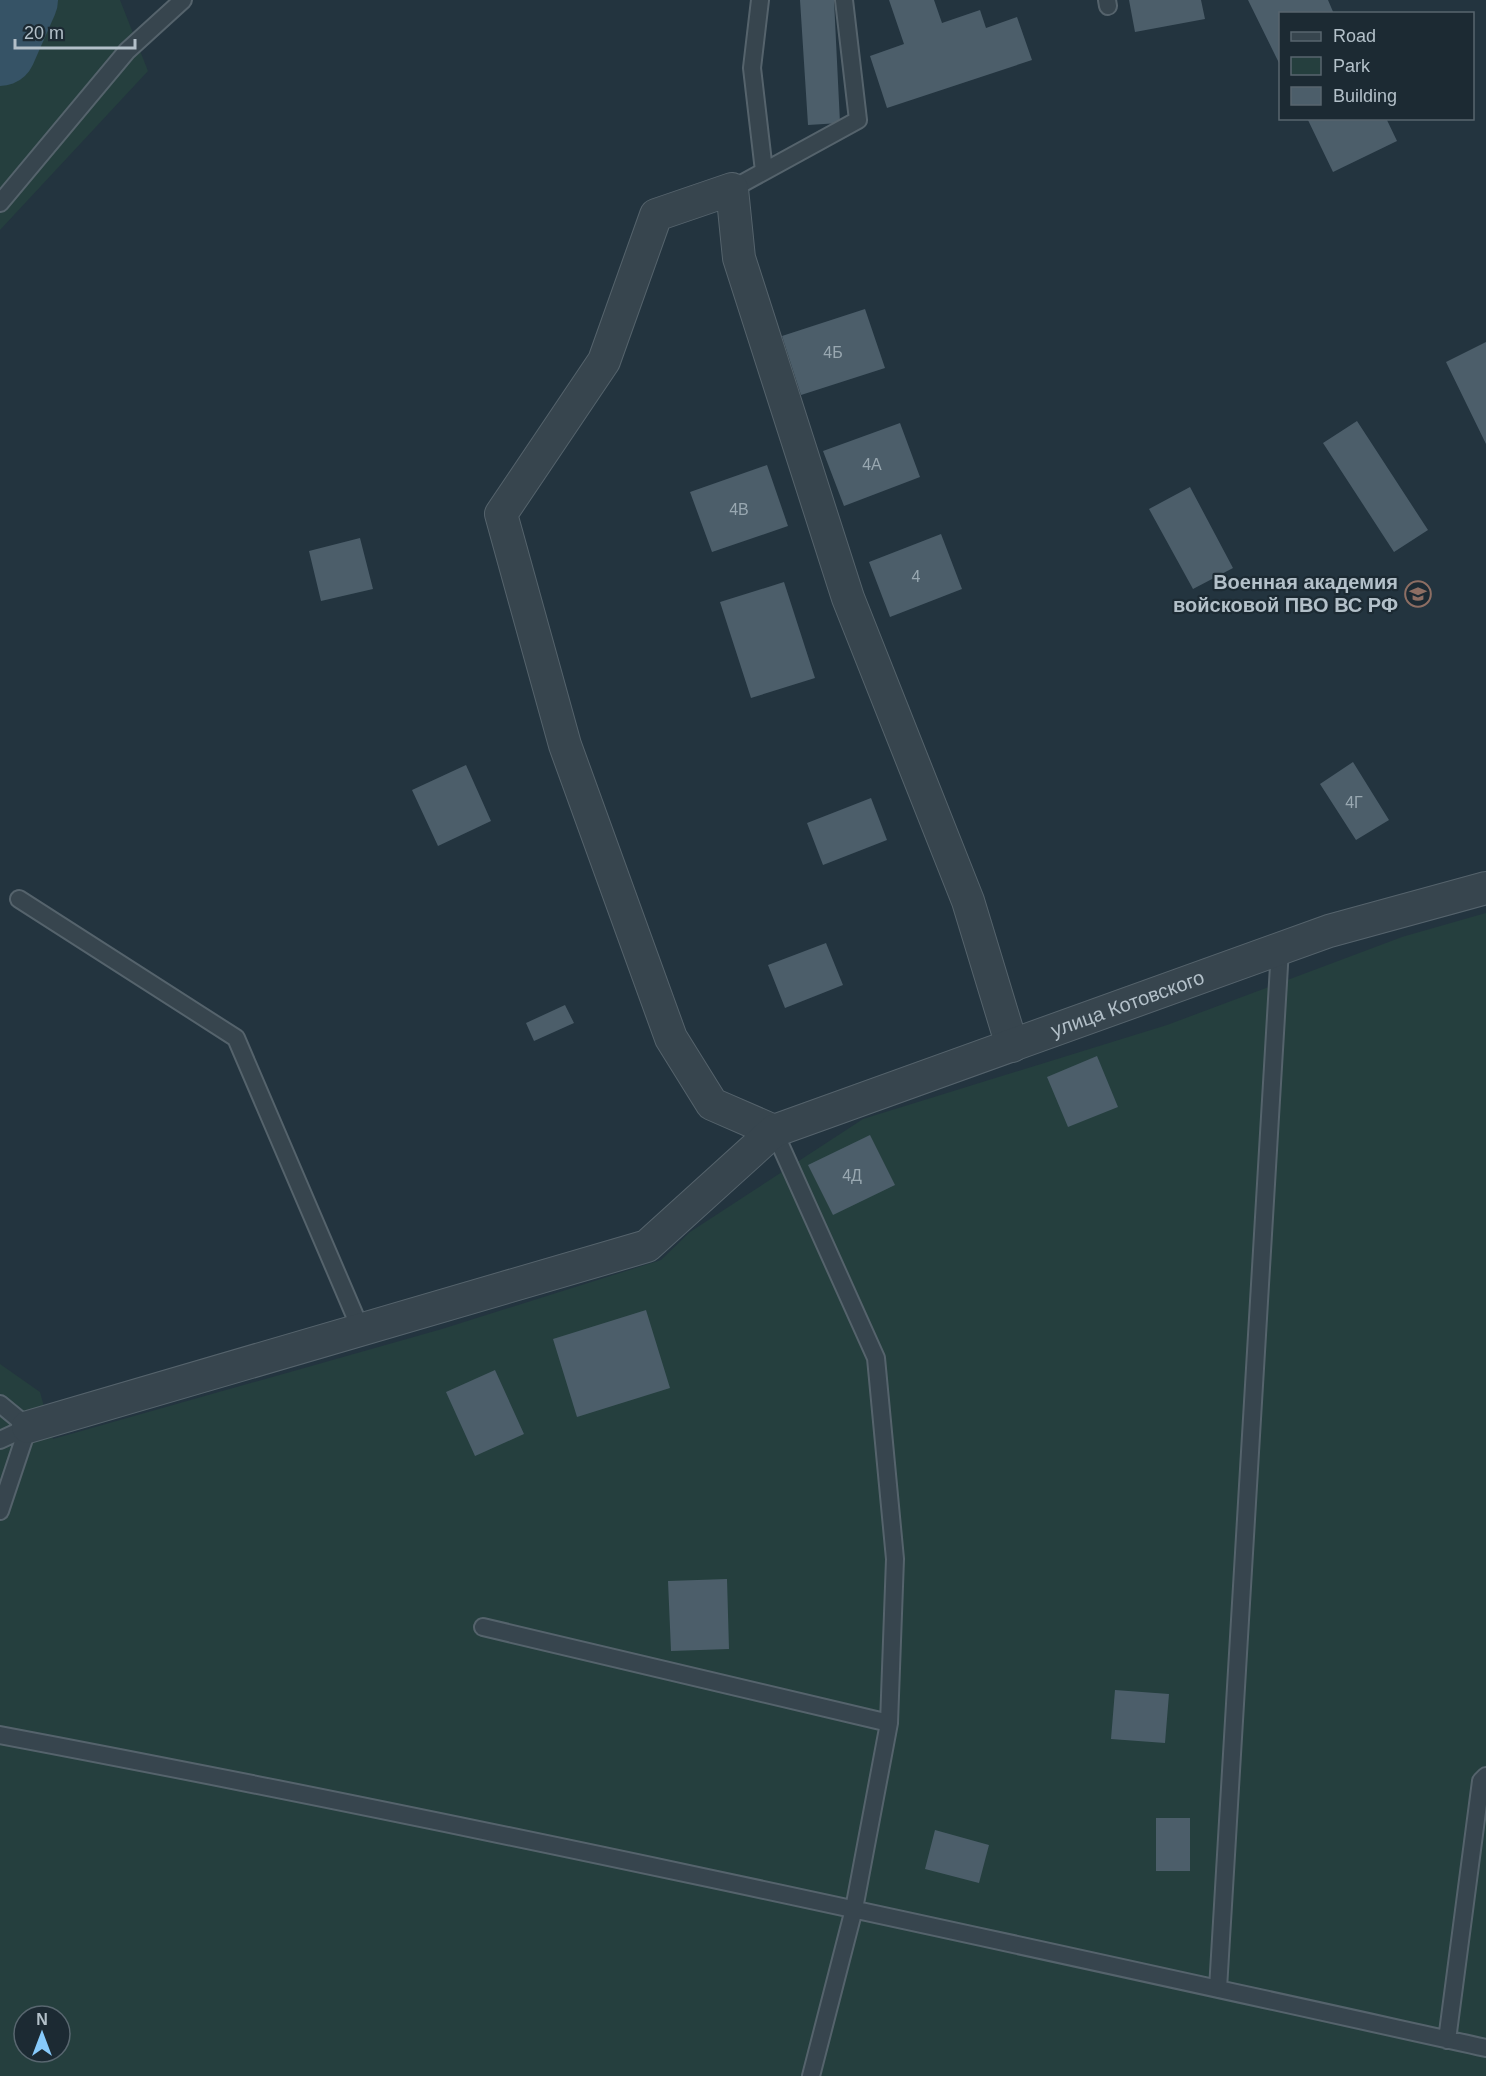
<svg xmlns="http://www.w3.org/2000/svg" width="1486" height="2076" font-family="Helvetica,sans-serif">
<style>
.green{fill:#253f3e;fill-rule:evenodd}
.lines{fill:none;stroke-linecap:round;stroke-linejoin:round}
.river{stroke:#365366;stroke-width:72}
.building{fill:#4c5e6a}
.service-casing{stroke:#55636c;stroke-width:20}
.minor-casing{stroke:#55636c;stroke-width:34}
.service{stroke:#37454e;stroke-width:16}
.minor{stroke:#37454e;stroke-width:32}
.labels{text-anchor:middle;stroke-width:4.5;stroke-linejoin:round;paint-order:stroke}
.number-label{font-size:16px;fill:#99a8b1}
.poi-label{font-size:20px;font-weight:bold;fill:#b3c0c9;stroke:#1c2a33;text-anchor:end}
.street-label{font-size:20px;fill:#b3c0c9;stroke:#1c2a33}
</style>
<rect width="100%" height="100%" fill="#23343f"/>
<path class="green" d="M0,0H120L148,71L0,230Z
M1486,913V2076H0V1364L40,1392L53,1439L442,1329L661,1260L690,1232L863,1119L1167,1025L1402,937ZM24,2016H60V2052H24Z"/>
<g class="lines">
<path class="river" d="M0,50L22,0"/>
</g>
<path class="building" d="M800,0H834L840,123L808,125Z
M889,0H934L942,23L980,10L986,28L1017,17L1032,60L887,108L870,56L904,44Z
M1129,0H1201L1205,19L1135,32Z
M1248,0H1328L1334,14H1280V65Z
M1307,118H1386L1397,141L1333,172Z
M865,309L885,368L801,395L782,336Z
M1486,342V444L1446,362Z
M1357,421L1428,530L1394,552L1323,443Z
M900,423L920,477L844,506L823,451Z
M767,465L788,526L712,552L690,492Z
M1190,487L1233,568L1193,589L1149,509Z
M941,534L962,589L890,617L869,562Z
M360,538L373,589L321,601L309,551Z
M784,582L815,678L751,698L720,602Z
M1353,762L1389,820L1356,840L1320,784Z
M466,765L491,821L438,846L412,790Z
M871,798L887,840L823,865L807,823Z
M826,943L843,985L785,1008L768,965Z
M565,1005L574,1023L534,1041L526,1023Z
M1097,1056L1118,1107L1068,1127L1047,1077Z
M870,1135L895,1185L833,1215L808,1165Z
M646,1310L670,1388L577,1417L553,1339Z
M495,1370L524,1434L475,1456L446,1392Z
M727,1579L729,1649L671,1651L668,1581Z
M1115,1690L1169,1694L1165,1743L1111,1739Z
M1156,1818H1190V1871H1156Z
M935,1830L989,1845L979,1883L925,1869Z"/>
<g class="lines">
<g class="service-casing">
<path id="service" d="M760,0L752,68L764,171
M1107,0L1108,6
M732,189L858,120L844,0
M0,203L127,51L183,0
M19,899L236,1038L361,1330
M774,1131L876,1358L895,1559L889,1723L854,1909L811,2076
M0,1404L28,1427
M0,1440L28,1427
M0,1511L28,1427
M483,1627L889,1723
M0,1735C498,1829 992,1939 1486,2048
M1218,1989L1280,949
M1447,2040L1481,1781L1486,1776"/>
</g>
<g class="minor-casing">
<g id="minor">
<path d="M774,1131L712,1104L671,1038L565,745L501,514L604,361L656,215L732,189L739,258L848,598L968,901L1012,1046"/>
<path id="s1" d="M28,1427L647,1246L774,1131L1329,931L1486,888"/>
</g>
</g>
<use href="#service" class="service"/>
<use href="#minor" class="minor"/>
</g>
<defs>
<g id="university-ring" transform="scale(1.35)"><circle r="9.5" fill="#1c2a33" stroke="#8d6e63" stroke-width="1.5"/><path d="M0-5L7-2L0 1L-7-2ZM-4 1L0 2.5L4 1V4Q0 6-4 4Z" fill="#8d6e63"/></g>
</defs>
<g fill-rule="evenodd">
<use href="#university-ring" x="1418" y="594"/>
</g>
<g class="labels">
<g class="number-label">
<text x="833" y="358">4Б</text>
<text x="872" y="470">4А</text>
<text x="739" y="515">4В</text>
<text x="916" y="582">4</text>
<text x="1354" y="808">4Г</text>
<text x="852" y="1181">4Д</text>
</g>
<g class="poi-label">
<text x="1398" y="589">Военная академия<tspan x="1398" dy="23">войсковой ПВО ВС РФ</tspan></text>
</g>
<g class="street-label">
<text dy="7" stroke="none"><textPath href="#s1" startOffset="1192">улица Котовского</textPath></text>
</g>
</g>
<rect x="1279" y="12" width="195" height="108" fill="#1c2a33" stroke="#58666f" stroke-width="1.5"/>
<rect x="1291" y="32" width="30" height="9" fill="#37454e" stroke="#58666f" stroke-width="1.5"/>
<text x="1333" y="42" font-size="18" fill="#b3c0c9">Road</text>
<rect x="1291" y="57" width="30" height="18" fill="#253f3e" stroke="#58666f" stroke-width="1.5"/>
<text x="1333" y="72" font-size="18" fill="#b3c0c9">Park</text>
<rect x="1291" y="87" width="30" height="18" fill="#4c5e6a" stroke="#58666f" stroke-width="1.5"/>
<text x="1333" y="102" font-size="18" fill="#b3c0c9">Building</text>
<g transform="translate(42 2034)"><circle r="28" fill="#1c2a33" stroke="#58666f" stroke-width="1.5"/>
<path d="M0-4.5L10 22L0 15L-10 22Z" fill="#87cafb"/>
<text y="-9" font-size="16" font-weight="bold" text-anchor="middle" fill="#b3c0c9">N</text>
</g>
<path d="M15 39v9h120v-9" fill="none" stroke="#b3c0c9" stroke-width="3"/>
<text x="24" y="39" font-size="18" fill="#b3c0c9" stroke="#1c2a33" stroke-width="4.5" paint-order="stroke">20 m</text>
</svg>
